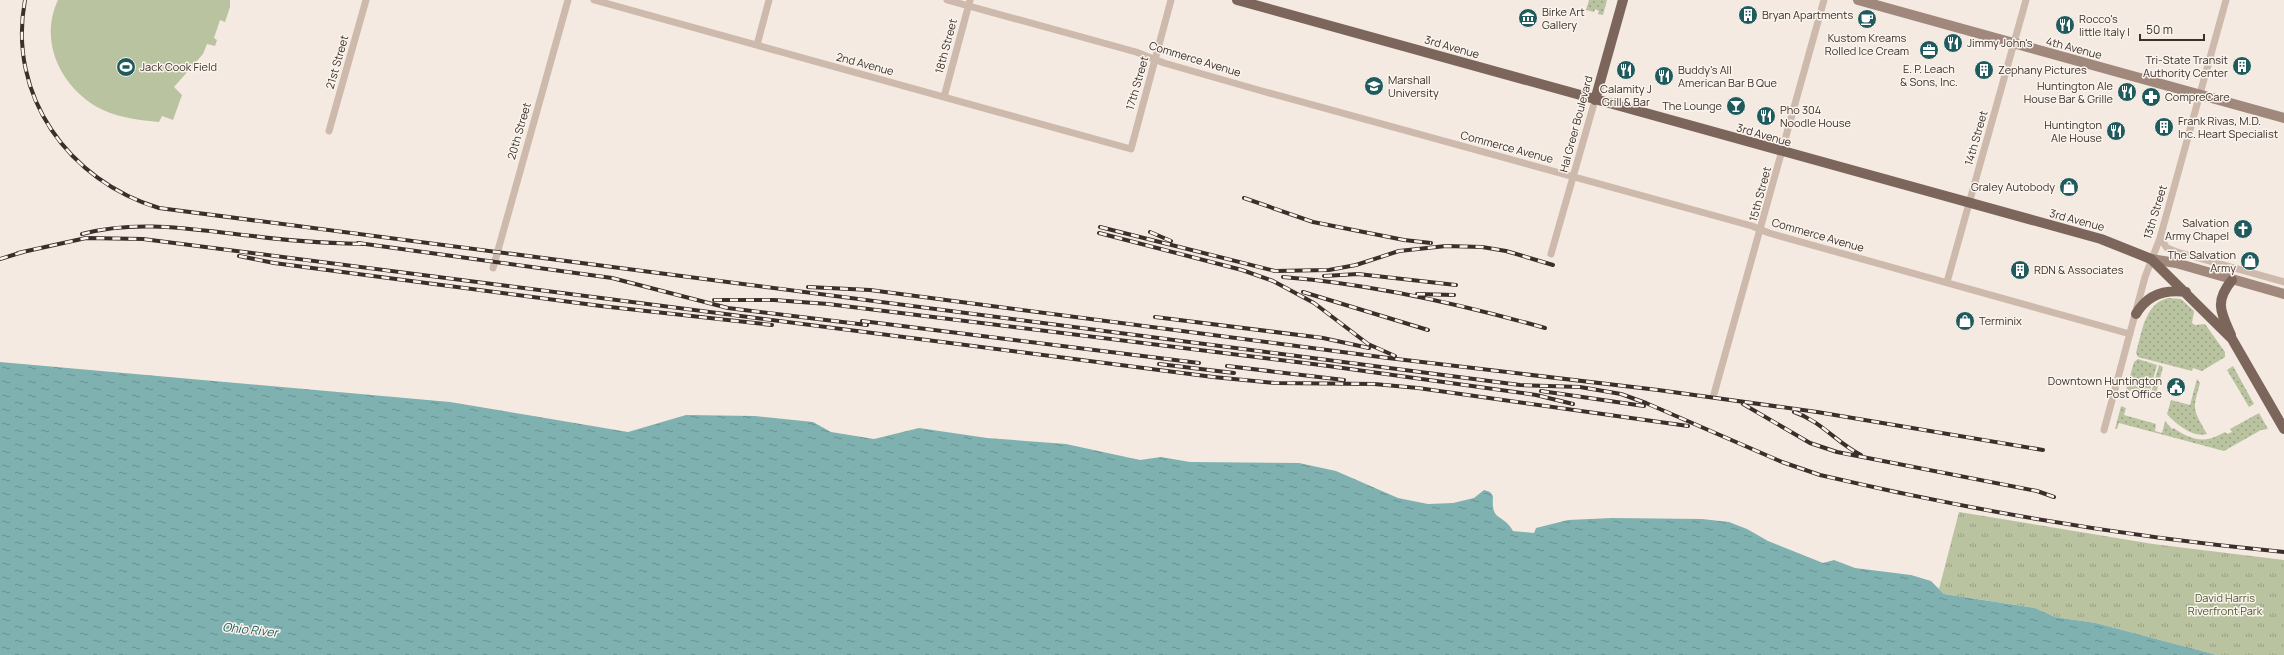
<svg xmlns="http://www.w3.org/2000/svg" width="2284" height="655" font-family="Manrope,sans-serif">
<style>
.grass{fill:url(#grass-dots)}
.park{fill:url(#park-tufts)}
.pitch{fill:#b9c3a0}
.water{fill:url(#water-ripples)}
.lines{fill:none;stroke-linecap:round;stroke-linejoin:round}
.street{stroke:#cdbaac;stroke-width:7}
.secondary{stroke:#a0887d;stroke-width:10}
.primary{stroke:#7c665c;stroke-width:10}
.rail-casing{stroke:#3a2f2b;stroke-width:4}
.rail{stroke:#fbf4ed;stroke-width:2.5;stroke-dasharray:8;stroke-linecap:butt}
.labels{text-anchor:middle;stroke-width:3;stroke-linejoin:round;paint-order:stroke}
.poi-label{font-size:11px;fill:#3a2f2b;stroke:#fbf4ed;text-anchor:start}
.street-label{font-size:11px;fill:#3a2f2b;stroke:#fbf4ed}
.park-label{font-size:11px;fill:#4b592e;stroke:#fbf4ed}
.water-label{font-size:12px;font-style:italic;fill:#1f5b5d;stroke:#fbf4ed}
</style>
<defs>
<pattern id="grass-dots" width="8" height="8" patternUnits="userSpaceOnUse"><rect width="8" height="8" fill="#b9c3a0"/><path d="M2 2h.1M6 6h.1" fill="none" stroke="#979f83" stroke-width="1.8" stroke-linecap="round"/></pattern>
<pattern id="park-tufts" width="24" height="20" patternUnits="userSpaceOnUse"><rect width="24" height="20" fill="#b9c3a0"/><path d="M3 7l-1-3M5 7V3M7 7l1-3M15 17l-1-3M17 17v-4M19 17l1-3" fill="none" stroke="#979f83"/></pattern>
<pattern id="water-ripples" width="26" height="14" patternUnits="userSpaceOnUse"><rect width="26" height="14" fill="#7fb1b1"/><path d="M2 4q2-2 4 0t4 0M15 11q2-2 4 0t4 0" fill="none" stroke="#699090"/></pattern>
</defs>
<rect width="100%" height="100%" fill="#f4eae1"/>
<path class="grass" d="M1589,0H1607L1603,15L1598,14L1599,11L1595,9L1594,12L1586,10Z
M2168,298L2181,299L2194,311L2192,323L2195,325L2205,324L2225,352V357L2202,371L2193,368L2192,371L2138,357L2136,353C2142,333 2144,304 2168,298Z
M2138,359L2157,365L2149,394L2131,389L2128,397H2124L2134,362Z
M2159,365L2163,367L2156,394L2151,393Z
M2233,366L2254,404L2249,407L2227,370Z
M2197,379L2200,383C2192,411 2193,409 2207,434C2193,438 2176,424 2167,414L2171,400L2190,405Z
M2121,406L2126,408L2124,415L2156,424L2155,431L2162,433L2165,421L2172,429L2173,428C2194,441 2204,444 2225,432L2227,434L2232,432L2230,429L2259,413L2268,429L2261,430L2224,451L2119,423L2117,429H2115Z"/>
<path class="park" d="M1959,512L2153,544L2284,560V655H2217L2096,623L2055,617L2035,608L1944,594L1939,589Z"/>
<path class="pitch" d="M58,0H230V7L225,22L220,20L214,38L217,40L215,46L207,44L203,54L174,87L182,95L173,120L162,116L159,122C140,120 120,118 103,110C62,90 38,42 58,0Z"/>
<path class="water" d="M0,362L450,402L628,432L686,415L755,416L813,422L831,432L874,439L919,428L987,438L1066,444L1140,460L1161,457L1190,462L1299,463L1336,471L1398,498L1428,504L1453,503L1474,498L1484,490L1490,492L1493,496C1491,523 1502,512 1513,531L1534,533L1536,528L1568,520L1612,518L1702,519L1729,522L1747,529L1768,541L1823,563L1834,560L1855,568L1911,575L1931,581L1944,594L2035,608L2055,617L2096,623L2217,655H0Z"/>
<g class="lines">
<path class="street" d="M594,0L1131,149L1171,0
M947,0L1136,52L1164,63L1262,91L1752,226L1769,233L2130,334
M757,45L769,0
M944,97L970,0
M329,131L366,0
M2160,238L2167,248L2177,252L2284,282
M1551,254L1595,100
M493,268L568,0
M1947,282L2026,0
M1714,394L1824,0
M2104,430L2145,277L2160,238L2226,0"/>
<path class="secondary" d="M1858,0L2284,118
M2151,259L2176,263L2284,294"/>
<path class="primary" d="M1237,0L2101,239L2151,259L2232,339L2284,429
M1595,100L1623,0
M2136,314C2147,295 2164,289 2186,292
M2231,335C2221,312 2214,302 2232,280"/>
<g class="rail-casing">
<path id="rail" d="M25,0C7,96 69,181 159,208L1520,385L1580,387L1621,394L1646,403L1782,462L1820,475C1973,511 2128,537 2284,552
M1244,198L1313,222L1404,240L1431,243
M1100,227L1275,271L1329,270L1356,265L1399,251L1446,246L1482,247L1506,251L1553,265
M1150,232L1171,241
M1099,233L1242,270L1273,281L1314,303L1368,344L1395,356
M82,234C139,219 195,230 253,236C289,241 326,243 363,244
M358,243L612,278L728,308L867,325
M18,253L86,238L143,239L1213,377L1275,383L1374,384L1418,388L1688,426
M239,256L274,263L601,306L772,325
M0,259L23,252
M1324,276L1358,274L1456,285
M1283,277C1372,284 1460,304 1545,328
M808,287L870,290L1388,358L1658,390L1817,412L2043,450
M1303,292L1428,330
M1417,294L1454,295
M714,300H774L828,304L1321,365L1536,395L1573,404
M1155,317L1323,338L1369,348
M862,321L1199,363
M1159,364L1234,373
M1227,366L1344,380
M1541,391L1644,406
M1743,404L1810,443L1837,452L2037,491L2054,497
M1794,412C1821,421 1837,443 1861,455"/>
</g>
<use href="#rail" class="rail"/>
</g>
<defs>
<g id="building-disc" transform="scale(1)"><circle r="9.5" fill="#1f5b5d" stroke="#fbf4ed"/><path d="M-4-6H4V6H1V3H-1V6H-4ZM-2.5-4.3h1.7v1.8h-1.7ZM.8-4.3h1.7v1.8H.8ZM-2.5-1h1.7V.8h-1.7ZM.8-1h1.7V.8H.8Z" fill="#fff"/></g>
<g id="museum-disc" transform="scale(1)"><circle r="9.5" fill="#1f5b5d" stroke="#fbf4ed"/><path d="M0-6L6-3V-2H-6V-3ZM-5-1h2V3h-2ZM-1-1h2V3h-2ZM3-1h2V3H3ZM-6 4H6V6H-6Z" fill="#fff"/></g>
<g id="cafe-disc" transform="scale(1)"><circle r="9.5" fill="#1f5b5d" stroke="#fbf4ed"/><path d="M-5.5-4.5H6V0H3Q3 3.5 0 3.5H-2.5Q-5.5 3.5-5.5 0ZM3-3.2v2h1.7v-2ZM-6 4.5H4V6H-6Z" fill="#fff"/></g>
<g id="restaurant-disc" transform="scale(1)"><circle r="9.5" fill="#1f5b5d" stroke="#fbf4ed"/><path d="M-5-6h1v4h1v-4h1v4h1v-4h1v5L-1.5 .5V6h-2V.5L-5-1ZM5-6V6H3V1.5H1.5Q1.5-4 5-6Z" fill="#fff"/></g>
<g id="office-disc" transform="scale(1)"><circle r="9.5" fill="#1f5b5d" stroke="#fbf4ed"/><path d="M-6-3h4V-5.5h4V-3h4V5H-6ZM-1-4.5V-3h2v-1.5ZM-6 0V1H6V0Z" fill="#fff"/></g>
<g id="stadium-disc" transform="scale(1)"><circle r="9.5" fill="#1f5b5d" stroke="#fbf4ed"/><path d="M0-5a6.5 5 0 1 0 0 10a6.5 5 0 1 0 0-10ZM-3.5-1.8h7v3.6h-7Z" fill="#fff"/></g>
<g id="university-disc" transform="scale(1)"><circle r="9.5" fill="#1f5b5d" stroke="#fbf4ed"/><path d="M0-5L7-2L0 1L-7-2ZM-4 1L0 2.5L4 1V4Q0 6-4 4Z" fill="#fff"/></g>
<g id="pharmacy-disc" transform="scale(1)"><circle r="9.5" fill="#1f5b5d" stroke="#fbf4ed"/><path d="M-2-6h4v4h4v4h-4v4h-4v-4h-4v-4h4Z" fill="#fff"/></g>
<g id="bar-disc" transform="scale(1)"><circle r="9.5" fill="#1f5b5d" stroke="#fbf4ed"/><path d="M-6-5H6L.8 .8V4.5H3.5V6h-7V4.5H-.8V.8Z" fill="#fff"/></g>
<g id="shop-disc" transform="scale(1)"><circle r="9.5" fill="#1f5b5d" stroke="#fbf4ed"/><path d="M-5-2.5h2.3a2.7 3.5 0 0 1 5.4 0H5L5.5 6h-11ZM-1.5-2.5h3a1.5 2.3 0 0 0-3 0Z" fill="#fff"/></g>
<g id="church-disc" transform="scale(1)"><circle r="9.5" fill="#1f5b5d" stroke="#fbf4ed"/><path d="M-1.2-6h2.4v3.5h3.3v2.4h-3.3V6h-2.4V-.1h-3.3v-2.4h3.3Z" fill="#fff"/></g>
<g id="civic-disc" transform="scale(1)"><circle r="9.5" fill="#1f5b5d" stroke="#fbf4ed"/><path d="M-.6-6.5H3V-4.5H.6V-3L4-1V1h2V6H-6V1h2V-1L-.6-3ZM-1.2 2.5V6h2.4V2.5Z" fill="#fff"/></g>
</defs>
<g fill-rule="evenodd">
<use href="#building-disc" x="1748" y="15"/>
<use href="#museum-disc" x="1528" y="18"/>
<use href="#cafe-disc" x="1867" y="19"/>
<use href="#restaurant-disc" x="2065" y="25"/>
<use href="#restaurant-disc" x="1953" y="43"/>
<use href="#office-disc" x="1929" y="50"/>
<use href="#building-disc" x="2242" y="66"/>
<use href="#stadium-disc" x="126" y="67"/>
<use href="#restaurant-disc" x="1626" y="70"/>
<use href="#building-disc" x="1984" y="70"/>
<use href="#restaurant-disc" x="1664" y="76"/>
<use href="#university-disc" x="1374" y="86"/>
<use href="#restaurant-disc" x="2127" y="92"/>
<use href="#pharmacy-disc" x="2151" y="97"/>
<use href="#bar-disc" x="1736" y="106"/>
<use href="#restaurant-disc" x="1766" y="116"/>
<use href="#building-disc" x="2164" y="127"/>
<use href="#restaurant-disc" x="2116" y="131"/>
<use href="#shop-disc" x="2069" y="187"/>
<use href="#church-disc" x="2243" y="229"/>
<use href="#shop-disc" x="2250" y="261"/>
<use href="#building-disc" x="2020" y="270"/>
<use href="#shop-disc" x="1965" y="321"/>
<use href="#civic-disc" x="2176" y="387"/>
</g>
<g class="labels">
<g class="poi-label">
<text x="1542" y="16">Birke Art<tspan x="1542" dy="13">Gallery</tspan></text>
<text x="1762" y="19">Bryan Apartments</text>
<text x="2079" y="23">Rocco's<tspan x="2079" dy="13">little Italy I</tspan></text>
<text x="1867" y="42" text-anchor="middle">Kustom Kreams<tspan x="1867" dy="13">Rolled Ice Cream</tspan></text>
<text x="1967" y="47">Jimmy John's</text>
<text x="2228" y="64" text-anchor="end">Tri-State Transit<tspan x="2228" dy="13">Authority Center</tspan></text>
<text x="140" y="71">Jack Cook Field</text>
<text x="1929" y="73" text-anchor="middle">E. P. Leach<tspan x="1929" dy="13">&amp; Sons, Inc.</tspan></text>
<text x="1678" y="74">Buddy's All<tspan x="1678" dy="13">American Bar B Que</tspan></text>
<text x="1998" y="74">Zephany Pictures</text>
<text x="1388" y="84">Marshall<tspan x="1388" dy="13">University</tspan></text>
<text x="2113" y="90" text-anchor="end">Huntington Ale<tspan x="2113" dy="13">House Bar &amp; Grille</tspan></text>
<text x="1626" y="93" text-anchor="middle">Calamity J<tspan x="1626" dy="13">Grill &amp; Bar</tspan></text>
<text x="2165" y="101">CompreCare</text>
<text x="1722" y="110" text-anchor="end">The Lounge</text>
<text x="1780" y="114">Pho 304<tspan x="1780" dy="13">Noodle House</tspan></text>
<text x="2178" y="125">Frank Rivas, M.D.<tspan x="2178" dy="13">Inc. Heart Specialist</tspan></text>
<text x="2102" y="129" text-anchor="end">Huntington<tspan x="2102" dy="13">Ale House</tspan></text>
<text x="2055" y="191" text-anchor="end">Graley Autobody</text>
<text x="2229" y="227" text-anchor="end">Salvation<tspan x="2229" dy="13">Army Chapel</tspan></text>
<text x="2236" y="259" text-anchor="end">The Salvation<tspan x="2236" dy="13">Army</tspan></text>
<text x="2034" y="274">RDN &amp; Associates</text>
<text x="1979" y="325">Terminix</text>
<text x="2162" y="385" text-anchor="end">Downtown Huntington<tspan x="2162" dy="13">Post Office</tspan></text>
</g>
<g class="street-label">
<text transform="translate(946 46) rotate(-75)" y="4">18th Street</text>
<text transform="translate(1452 47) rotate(16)" y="4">3rd Avenue</text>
<text transform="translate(2074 48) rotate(15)" y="4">4th Avenue</text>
<text transform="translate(1195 59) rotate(17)" y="4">Commerce Avenue</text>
<text transform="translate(337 62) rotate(-74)" y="4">21st Street</text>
<text transform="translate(865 64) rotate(15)" y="4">2nd Avenue</text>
<text transform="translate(1137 83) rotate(-74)" y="4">17th Street</text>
<text transform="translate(1576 124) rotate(-75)" y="4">Hal Greer Boulevard</text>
<text transform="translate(519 131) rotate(-74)" y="4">20th Street</text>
<text transform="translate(1764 135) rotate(16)" y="4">3rd Avenue</text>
<text transform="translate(1976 138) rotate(-74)" y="4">14th Street</text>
<text transform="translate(1507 147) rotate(15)" y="4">Commerce Avenue</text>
<text transform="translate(1760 194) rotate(-75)" y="4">15th Street</text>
<text transform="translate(2155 212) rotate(-73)" y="4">13th Street</text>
<text transform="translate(2077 220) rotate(15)" y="4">3rd Avenue</text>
<text transform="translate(1818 235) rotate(16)" y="4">Commerce Avenue</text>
</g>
<g class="park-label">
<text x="2225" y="602">David Harris<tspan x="2225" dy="13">Riverfront Park</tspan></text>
</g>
<g class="water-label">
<text transform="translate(250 630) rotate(6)" y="4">Ohio River</text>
</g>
</g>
<path d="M2140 34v6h64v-6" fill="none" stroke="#3a2f2b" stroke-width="2"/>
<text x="2146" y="34" font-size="12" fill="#3a2f2b" stroke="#fbf4ed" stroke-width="3" paint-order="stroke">50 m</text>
</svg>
